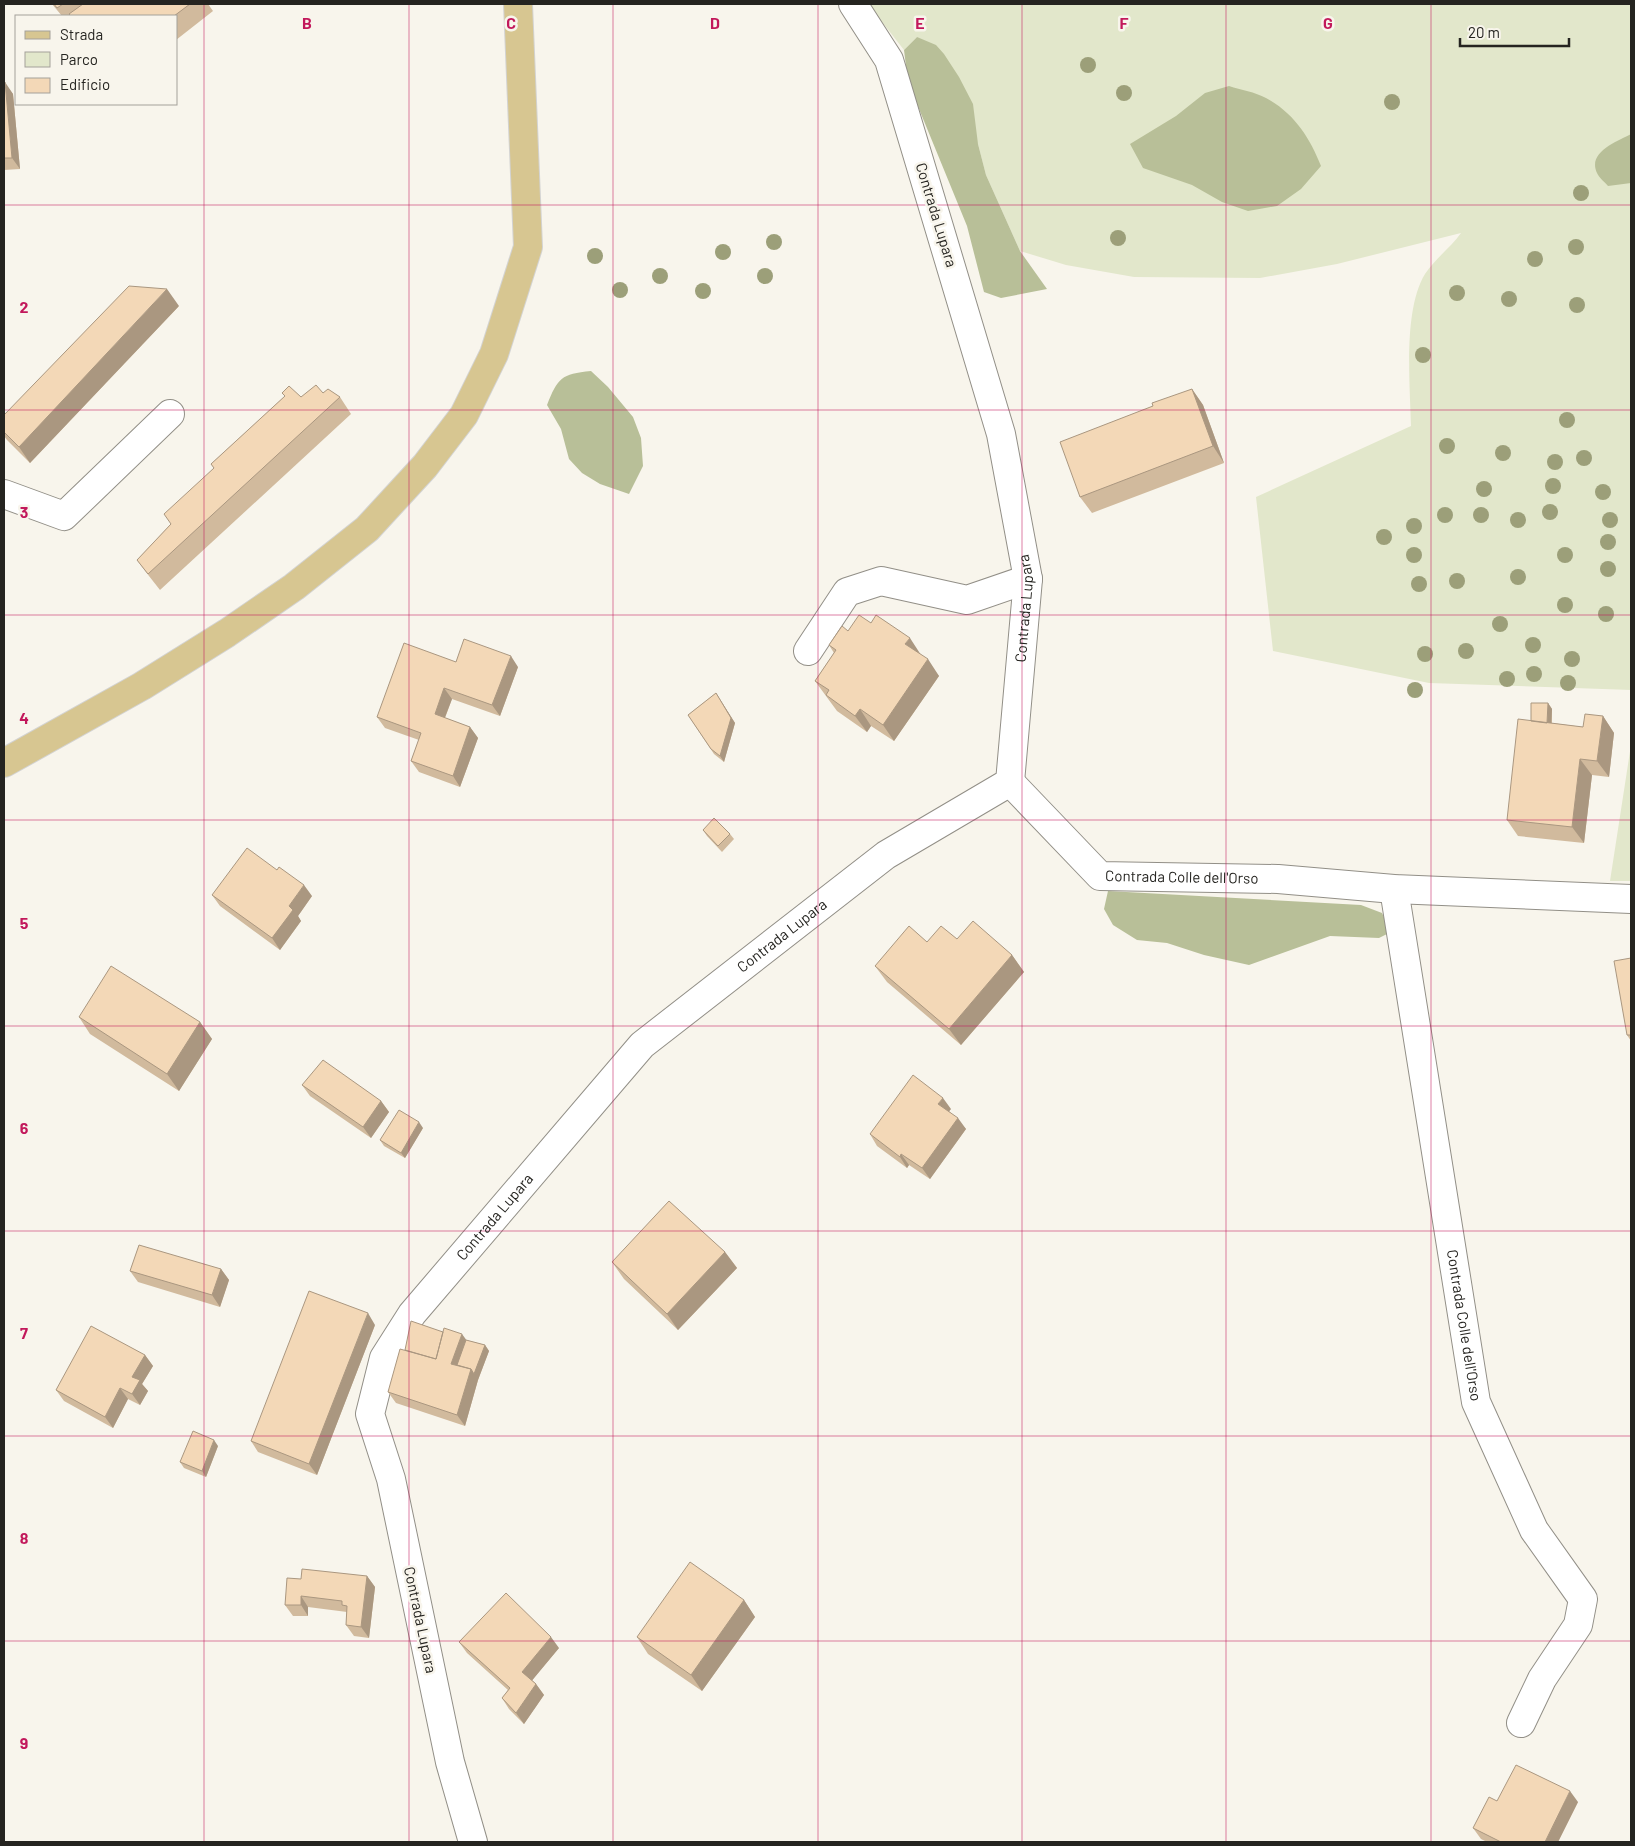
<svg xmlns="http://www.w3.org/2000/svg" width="1635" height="1846" font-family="Barlow,sans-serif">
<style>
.green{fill:#e2e7cb}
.forest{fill:#b8bf98}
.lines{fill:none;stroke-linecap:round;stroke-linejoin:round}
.minor-casing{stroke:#928f87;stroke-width:30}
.major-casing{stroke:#d3d3d2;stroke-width:30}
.minor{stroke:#fff;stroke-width:28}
.major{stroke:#d7c691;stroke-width:28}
.tree{fill:#9c9f79}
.wall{fill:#d1ba9d}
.shaded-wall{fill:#aa9780}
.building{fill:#f3d8b7;stroke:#aa9780}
.grid{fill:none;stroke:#c2185b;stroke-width:1;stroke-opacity:0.55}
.labels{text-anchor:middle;stroke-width:5;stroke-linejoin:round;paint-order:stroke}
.street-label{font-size:15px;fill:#252420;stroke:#f8f5ec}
.grid-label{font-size:16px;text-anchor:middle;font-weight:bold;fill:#c2185b;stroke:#f8f5ec;stroke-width:5;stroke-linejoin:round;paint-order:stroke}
</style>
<rect width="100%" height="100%" fill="#f8f5ec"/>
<path class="green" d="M868,4H1631V690L1429,683L1273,651L1256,497L1411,426C1410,383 1403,310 1425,274C1435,259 1451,247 1461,233L1337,264L1260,278L1134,277L1066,265L1020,251L986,175L978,144L917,37L904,50Z
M1631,745V881H1610Z"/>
<path class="forest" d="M917,37L936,45L944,54L959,77L973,104L978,144L986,175L1020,251L1047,289L1001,298L984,292L967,226L908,82L904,50Z
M1229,86C1241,90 1255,92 1266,98C1294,113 1310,138 1321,166L1301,189L1277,206L1248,211L1222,202L1192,185L1143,168L1130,144L1176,116L1205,93Z
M1631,134V183L1608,186C1605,182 1599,178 1597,173C1587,152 1618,141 1631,134Z
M591,371L608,387L633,417L641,438L643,466L629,494L600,484L582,473L569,459L561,429L547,405C558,378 561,374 591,371Z
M1108,891L1361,905L1382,913L1391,932L1379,938L1330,936L1249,965L1204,955L1167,943L1137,940L1113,925L1104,909Z"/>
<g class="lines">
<g class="minor-casing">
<g id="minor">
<path d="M4,494L64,516L170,414"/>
<path d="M808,651L847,592L881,581L967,600L1028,579"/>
<path id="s1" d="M1010,782L1100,876L1278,879L1394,889L1631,899"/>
<path id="s2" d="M1394,889L1476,1402L1534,1530L1583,1599L1578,1625L1542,1679L1521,1723"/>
<path id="s3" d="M473,1842L450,1762L391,1479L370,1414L384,1358L412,1314L642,1045L886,855L1010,782L1028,579L1001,434L889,60L853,4"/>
</g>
</g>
<g class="major-casing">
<path id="major" d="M4,763L142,686L227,633L294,587L367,529L425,466L464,415L494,354L528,247L518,4"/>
</g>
<use href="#minor" class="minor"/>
<use href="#major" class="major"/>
</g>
<g class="tree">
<circle cx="1088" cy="65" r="8"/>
<circle cx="1124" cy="93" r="8"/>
<circle cx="1392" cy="102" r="8"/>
<circle cx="1581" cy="193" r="8"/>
<circle cx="1118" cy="238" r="8"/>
<circle cx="774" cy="242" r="8"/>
<circle cx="1576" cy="247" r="8"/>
<circle cx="723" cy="252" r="8"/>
<circle cx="595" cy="256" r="8"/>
<circle cx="1535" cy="259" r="8"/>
<circle cx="660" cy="276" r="8"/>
<circle cx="765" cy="276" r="8"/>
<circle cx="620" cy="290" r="8"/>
<circle cx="703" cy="291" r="8"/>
<circle cx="1457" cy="293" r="8"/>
<circle cx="1509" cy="299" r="8"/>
<circle cx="1577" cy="305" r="8"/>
<circle cx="1423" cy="355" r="8"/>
<circle cx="1567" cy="420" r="8"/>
<circle cx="1447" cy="446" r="8"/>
<circle cx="1503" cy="453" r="8"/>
<circle cx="1584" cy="458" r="8"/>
<circle cx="1555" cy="462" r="8"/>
<circle cx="1553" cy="486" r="8"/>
<circle cx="1484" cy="489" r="8"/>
<circle cx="1603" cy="492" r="8"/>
<circle cx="1550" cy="512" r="8"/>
<circle cx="1445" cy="515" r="8"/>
<circle cx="1481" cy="515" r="8"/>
<circle cx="1518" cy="520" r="8"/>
<circle cx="1610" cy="520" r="8"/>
<circle cx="1414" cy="526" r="8"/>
<circle cx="1384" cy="537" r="8"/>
<circle cx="1608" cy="542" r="8"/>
<circle cx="1414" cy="555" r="8"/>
<circle cx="1565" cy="555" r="8"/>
<circle cx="1608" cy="569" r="8"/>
<circle cx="1518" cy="577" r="8"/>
<circle cx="1457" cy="581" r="8"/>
<circle cx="1419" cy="584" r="8"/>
<circle cx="1565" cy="605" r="8"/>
<circle cx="1606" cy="614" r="8"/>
<circle cx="1500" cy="624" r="8"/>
<circle cx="1533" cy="645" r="8"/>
<circle cx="1466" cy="651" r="8"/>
<circle cx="1425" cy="654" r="8"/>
<circle cx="1572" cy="659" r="8"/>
<circle cx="1534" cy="674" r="8"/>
<circle cx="1507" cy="679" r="8"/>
<circle cx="1568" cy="683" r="8"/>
<circle cx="1415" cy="690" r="8"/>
</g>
<path class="wall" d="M52,4H208L213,11L176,40V16H62Z
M4,83L13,94L20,169L4,170Z
M179,306L30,463L7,440L4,436V415Z
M1192,389L1203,405L1224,463L1092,513L1080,497L1153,406Z
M282,393L301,397L323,393L340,397L351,414L160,590L149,576L137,560L171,524L214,468L211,464L285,396Z
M871,623L921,655L939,676L894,741L871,726L867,732L837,711L815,681L834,653L829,645L848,631Z
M456,662L518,667L500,716L452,699L445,718L470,727L478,738L460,787L419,772L411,761L419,740L385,728L377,717Z
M716,693L735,723L724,762L714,754L688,715Z
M1548,703L1552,709V723L1583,727L1603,716L1614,733L1609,777L1592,775L1584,843L1518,836L1507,820L1531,721Z
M703,830L730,834L734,839L722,852L707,836Z
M212,895L312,896L298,916L301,921L280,950L220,906Z
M927,942L1012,955L1024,972L961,1045L887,982L875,966Z
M1631,958V1041L1627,1035Z
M79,1017L200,1022L212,1039L179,1091L90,1034Z
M302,1085L381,1101L389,1112L371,1138L310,1096Z
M951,1109L949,1111L966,1129L930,1179L909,1165L907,1168L877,1146L870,1134Z
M423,1128L405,1158L384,1146L380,1140Z
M725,1252L737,1268L678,1330L624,1279L612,1262Z
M221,1269L229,1280L220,1307L138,1282L130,1271Z
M375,1325L317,1475L258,1452L251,1441Z
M466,1340L485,1345L489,1351L478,1380L465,1426L396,1403L388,1392L405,1350Z
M145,1355L153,1366L142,1384L148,1391L140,1405L128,1399L113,1428L64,1401L56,1390Z
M218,1446L206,1477L184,1468L180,1462Z
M367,1576L375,1587L369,1638L354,1636L346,1625L347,1612L308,1607V1616H293L285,1605L301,1579Z
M744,1600L755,1617L702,1691L648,1654L637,1637Z
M459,1642L559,1648L532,1680L536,1684L544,1695L524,1724L509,1709L502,1698L508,1690L467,1653Z
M1497,1801L1578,1802L1558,1842H1487L1481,1839L1473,1828Z"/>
<path class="shaded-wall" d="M5,82L13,94L20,169L12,158Z
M167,289L179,306L30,463L19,447Z
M1192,389L1203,405L1224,463L1213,446Z
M910,638L921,655L905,644Z
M511,656L518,667L500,716L492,705Z
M928,659L939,676L894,741L883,725Z
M444,688L452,699L442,725L435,714Z
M716,693L735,723L724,762L720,756Z
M1548,703L1552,709L1551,729L1547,723Z
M860,709L871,726L867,732L855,716Z
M1603,716L1614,733L1609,777L1597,761Z
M470,727L478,738L460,787L453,776Z
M1580,759L1592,775L1584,843L1572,827Z
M304,885L312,896L298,916L301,921L280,950L272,938L289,906Z
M1012,955L1024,972L961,1045L949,1029Z
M200,1022L212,1039L179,1091L167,1074Z
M943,1098L951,1109L946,1115L938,1104Z
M381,1101L389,1112L371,1138L363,1127Z
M958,1118L966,1129L930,1179L922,1168Z
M419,1122L423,1128L405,1158L401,1153Z
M901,1154L909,1165L907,1168L900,1157Z
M725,1252L737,1268L678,1330L667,1314Z
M221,1269L229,1280L220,1307L212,1295Z
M368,1313L375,1325L317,1475L309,1464Z
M462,1334L470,1345L461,1371L451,1364Z
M485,1345L489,1351L478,1380L465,1426L457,1415L471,1369Z
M145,1355L153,1366L142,1384L148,1391L140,1405L132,1394V1377Z
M120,1388L128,1399L113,1428L105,1417Z
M214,1440L218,1446L206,1477L202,1471Z
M367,1576L375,1587L369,1638L361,1627Z
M301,1596L308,1607V1616L301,1605Z
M744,1600L755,1617L702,1691L691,1675Z
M551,1637L559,1648L530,1683L522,1672Z
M536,1684L544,1695L524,1724L516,1713Z
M1570,1791L1578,1802L1558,1842H1545Z"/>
<path class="building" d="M54,4H63L57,8Z
M83,4H190L174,16H71L69,14Z
M5,82L12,158H4V83Z
M129,286L167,289L19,447L4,432V415Z
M316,385L323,393L328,389L340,397L148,574L137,560L171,524L164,514L214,468L211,464L285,396L282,393L289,386L301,397Z
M1192,389L1213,446L1080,497L1060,442L1153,406L1152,403Z
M859,615L871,623L876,615L910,638L905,644L928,659L883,725L860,709L855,716L826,695L829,690L815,681L836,650L829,645L842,626L848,631Z
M464,639L511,656L492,705L444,688L435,714L470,727L453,776L411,761L421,733L377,717L404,643L456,662Z
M716,693L731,718L720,756L711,749L688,715Z
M1531,703H1548L1547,723L1531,721Z
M1585,714L1603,716L1597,761L1580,759L1572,827L1507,820L1518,719L1583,727Z
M714,818L730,834L718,846L703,830Z
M247,848L277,870L279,867L304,885L289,906L293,910L272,938L212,895Z
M973,921L1012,955L949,1029L875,966L909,926L927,942L941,926L957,939Z
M1631,958V1035H1627L1614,961Z
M111,966L200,1022L167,1074L79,1017Z
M323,1060L381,1101L363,1127L302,1085Z
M913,1075L943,1098L938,1104L958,1118L922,1168L901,1154L900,1157L870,1134Z
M399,1110L419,1122L401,1153L380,1140Z
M669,1201L725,1252L667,1314L612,1262Z
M139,1245L221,1269L212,1295L130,1271Z
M309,1291L368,1313L309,1464L251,1441Z
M411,1321L443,1332L436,1359L405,1350Z
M91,1326L145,1355L132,1377L140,1380L132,1394L120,1388L105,1417L56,1390Z
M444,1328L462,1334L451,1364L471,1369L457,1415L388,1392L400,1349L436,1359Z
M466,1340L485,1345L474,1374L471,1369L457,1365Z
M193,1431L214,1440L202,1471L180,1462Z
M690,1562L744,1600L691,1675L637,1637Z
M302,1569L367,1576L361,1627L346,1625L347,1606L342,1605V1601L301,1596V1605H285L287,1578L301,1579Z
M506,1593L551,1637L522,1672L536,1684L516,1713L502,1698L510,1688L459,1642Z
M1516,1765L1570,1791L1545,1842H1501L1473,1828L1489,1797L1497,1801Z"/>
<path class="grid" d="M204,4V1842M409,4V1842M613,4V1842M818,4V1842M1022,4V1842M1226,4V1842M1431,4V1842M4,205H1631M4,410H1631M4,615H1631M4,820H1631M4,1026H1631M4,1231H1631M4,1436H1631M4,1641H1631"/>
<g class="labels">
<g class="street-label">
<text transform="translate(936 215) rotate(73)" y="5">Contrada Lupara</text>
<text dy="5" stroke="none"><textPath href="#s3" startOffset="1532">Contrada Lupara</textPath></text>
<text dy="5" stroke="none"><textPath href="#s1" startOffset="212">Contrada Colle dell'Orso</textPath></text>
<text dy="5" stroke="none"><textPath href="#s3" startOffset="1082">Contrada Lupara</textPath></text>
<text dy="5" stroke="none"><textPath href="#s3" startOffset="678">Contrada Lupara</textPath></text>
<text dy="5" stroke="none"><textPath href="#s2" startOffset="442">Contrada Colle dell'Orso</textPath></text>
<text transform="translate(420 1620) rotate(78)" y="5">Contrada Lupara</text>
</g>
</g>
<g class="grid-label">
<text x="307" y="29">B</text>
<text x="511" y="29">C</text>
<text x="715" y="29">D</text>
<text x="920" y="29">E</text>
<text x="1124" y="29">F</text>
<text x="1328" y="29">G</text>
<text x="24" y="313">2</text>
<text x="24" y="518">3</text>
<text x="24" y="724">4</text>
<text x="24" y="929">5</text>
<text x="24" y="1134">6</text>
<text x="24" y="1339">7</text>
<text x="24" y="1544">8</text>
<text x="24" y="1749">9</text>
</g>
<rect width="1635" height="1846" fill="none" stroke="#252420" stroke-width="10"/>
<rect x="15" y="15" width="162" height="90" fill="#f8f5ec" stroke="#a4a19a"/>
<rect x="25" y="31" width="25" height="8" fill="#d7c691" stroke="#a4a19a"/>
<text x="60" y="40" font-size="15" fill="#252420">Strada</text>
<rect x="25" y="52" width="25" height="15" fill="#e2e7cb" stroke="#a4a19a"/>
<text x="60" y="65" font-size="15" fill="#252420">Parco</text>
<rect x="25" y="78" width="25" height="15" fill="#f3d8b7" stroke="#a4a19a"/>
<text x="60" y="90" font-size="15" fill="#252420">Edificio</text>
<path d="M1460 38v8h109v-8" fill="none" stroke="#252420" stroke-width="2.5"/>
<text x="1468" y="38" font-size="15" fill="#252420" stroke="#f8f5ec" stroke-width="4" paint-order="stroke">20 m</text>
</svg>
